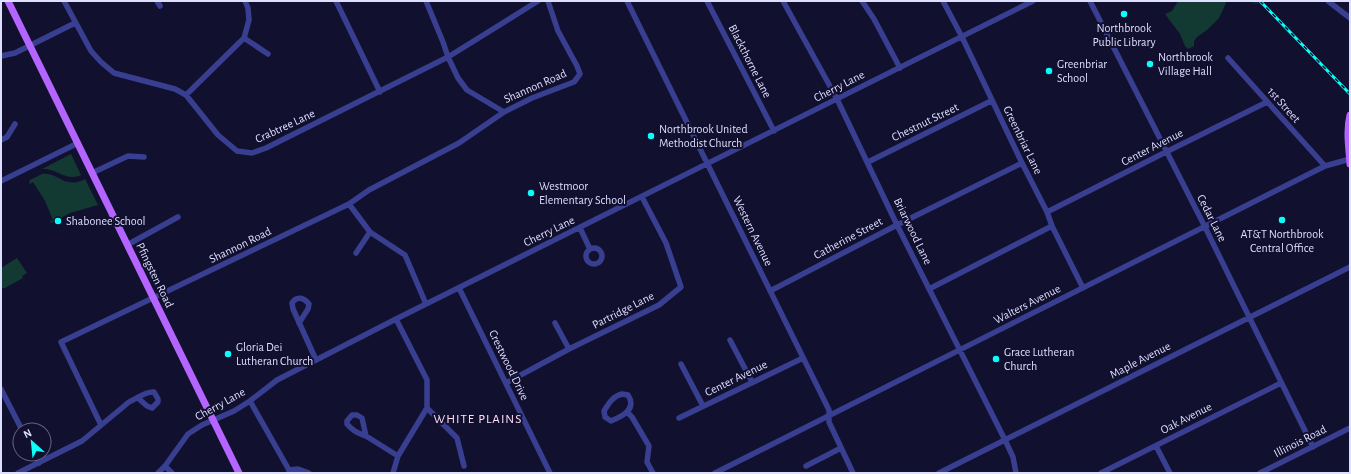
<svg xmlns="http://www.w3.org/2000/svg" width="1351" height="474" font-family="'Alegreya Sans',sans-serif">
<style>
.green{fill:#133933}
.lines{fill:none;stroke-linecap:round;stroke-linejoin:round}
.stream{stroke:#082a50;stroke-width:1.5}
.minor{stroke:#393f90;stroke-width:5.5}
.major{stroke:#b465ff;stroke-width:7}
.rail-casing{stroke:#0afffb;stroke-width:3}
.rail{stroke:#12102f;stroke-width:1.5;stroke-dasharray:4.5;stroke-linecap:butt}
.poi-dot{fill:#0afffb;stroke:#12102f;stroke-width:1.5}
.labels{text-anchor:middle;stroke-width:4;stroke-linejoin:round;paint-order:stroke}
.poi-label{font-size:12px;fill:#dedeff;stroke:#12102f;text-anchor:start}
.street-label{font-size:12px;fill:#dedeff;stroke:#12102f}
.neighbourhood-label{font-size:13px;letter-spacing:1px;fill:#ffe0f7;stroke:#12102f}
</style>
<rect width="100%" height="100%" fill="#12102f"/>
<path class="green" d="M1178,1H1227L1219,18L1207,30L1197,37L1194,41V46L1188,49L1185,46L1180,34L1165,14L1172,11Z
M71,154L81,175C66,182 57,168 42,169Z
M42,174C59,172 64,190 85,179L98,205L70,213L51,223L50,221L53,220L45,201L33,182L30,184L29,182L30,180Z
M17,258L27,273L22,276L23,278L5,288H1V268Z"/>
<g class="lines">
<path class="stream" d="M1251,1L1254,3H1258"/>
<path class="minor" d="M64,1L91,51L101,62L114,73L175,89L186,95L218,135L237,151L252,153L266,148L448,57L538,1
M157,1L160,6
M336,1L380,92
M426,1L443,42L448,57L458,78L467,90L504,112
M627,1L829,410V422L853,473
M707,1L774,131
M783,1L837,99L897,225L1005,440L1013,457L1016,473
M862,1L874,19L900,68
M943,1L962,37L1022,163L1047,212L1052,226L1083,288
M1090,1L1205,227L1313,447
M1328,1L1350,18
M244,38L268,54
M1,56L15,53L75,23
M1228,58L1325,166
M186,95L244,38L249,20L248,8L245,1
M1,140L7,137L15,124
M868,162L991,101
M92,173L128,156L144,157
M1,181L78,143
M349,204L370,232L405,255L426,304
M1047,212L1166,152L1267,102
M580,228L590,249
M127,245L178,217
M586 256a8 8 0 1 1 16 0a8 8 0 1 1-16 0Z
M356,253L370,232
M459,288L550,473
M929,289L1052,226
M770,291L897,225L1022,163
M299,323L308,309L309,304C304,298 297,295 292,303L293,309L316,360
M555,323L569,349
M730,340L752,382
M681,364L703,406
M506,383L569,349L659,305L681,287L666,243L642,197
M1,389L22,430
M622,394L628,395C637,409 623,416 611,421L605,417L604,411C609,403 613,396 622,394Z
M250,401L289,470V473
M427,408L457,438L464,466
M627,412L632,417L649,446L647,462L653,473
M679,418L803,358
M101,425L61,342L349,204L369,190L459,143L504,112L532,98L574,82L580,74L577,66L558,31L548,1
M366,436C359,434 352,430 347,424V421L352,415H357L362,418L366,436L398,456
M1156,446L1170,473
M34,454L39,463
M165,466L172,473
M806,466L841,448
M289,470L298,469L309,473
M18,473L82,441L129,402C137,399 145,391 154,392L158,399V402L152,408L147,406L138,398
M158,473L165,466L188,434L202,425L234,411L250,401L277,380L396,319L1033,1
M393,473L398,456L427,408V380L396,319
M715,473L1325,166L1350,159
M939,473L1350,267
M1101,473L1281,383
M1260,473L1350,428"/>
<path class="major" d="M8,1L239,473
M1350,115C1346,131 1349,148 1350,164"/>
<g class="rail-casing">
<path id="rail" d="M1260,1L1350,94"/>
</g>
<use href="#rail" class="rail"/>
</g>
<g class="poi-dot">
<circle cx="1124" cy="14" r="4"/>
<circle cx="1150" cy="64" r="4"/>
<circle cx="1049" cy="71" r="4"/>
<circle cx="651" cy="136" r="4"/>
<circle cx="531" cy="193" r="4"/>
<circle cx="1282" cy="220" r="4"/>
<circle cx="58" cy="221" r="4"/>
<circle cx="228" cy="354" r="4"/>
<circle cx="996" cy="359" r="4"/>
</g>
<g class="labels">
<g class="poi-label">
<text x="1124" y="32" text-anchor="middle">Northbrook<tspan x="1124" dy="14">Public Library</tspan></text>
<text x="1158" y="61">Northbrook<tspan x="1158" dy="14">Village Hall</tspan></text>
<text x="1057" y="68">Greenbriar<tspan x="1057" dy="14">School</tspan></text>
<text x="659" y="133">Northbrook United<tspan x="659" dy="14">Methodist Church</tspan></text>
<text x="539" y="190">Westmoor<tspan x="539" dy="14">Elementary School</tspan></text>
<text x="66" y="225">Shabonee School</text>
<text x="1282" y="238" text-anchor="middle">AT&amp;T Northbrook<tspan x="1282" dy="14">Central Office</tspan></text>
<text x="236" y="351">Gloria Dei<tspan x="236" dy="14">Lutheran Church</tspan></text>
<text x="1004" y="356">Grace Lutheran<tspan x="1004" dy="14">Church</tspan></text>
</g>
<g class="street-label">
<text transform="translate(750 61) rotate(63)" y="4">Blackthorne Lane</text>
<text transform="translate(535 86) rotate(-24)" y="4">Shannon Road</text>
<text transform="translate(839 86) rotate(-27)" y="4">Cherry Lane</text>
<text transform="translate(1284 105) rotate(48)" y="4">1st Street</text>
<text transform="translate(925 122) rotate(-26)" y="4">Chestnut Street</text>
<text transform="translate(285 126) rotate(-25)" y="4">Crabtree Lane</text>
<text transform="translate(1023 140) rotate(64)" y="4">Greenbriar Lane</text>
<text transform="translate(1152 147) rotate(-27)" y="4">Center Avenue</text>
<text transform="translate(1212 218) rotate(63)" y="4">Cedar Lane</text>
<text transform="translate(549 231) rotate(-26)" y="4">Cherry Lane</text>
<text transform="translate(753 231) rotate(64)" y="4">Western Avenue</text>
<text transform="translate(913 231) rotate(64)" y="4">Briarwood Lane</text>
<text transform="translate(848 238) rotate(-28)" y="4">Catherine Street</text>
<text transform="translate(240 245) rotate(-26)" y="4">Shannon Road</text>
<text transform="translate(155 275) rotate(64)" y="4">Pfingsten Road</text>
<text transform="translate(1027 304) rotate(-27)" y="4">Walters Avenue</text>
<text transform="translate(623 310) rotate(-27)" y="4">Partridge Lane</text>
<text transform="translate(1140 360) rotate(-27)" y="4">Maple Avenue</text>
<text transform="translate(509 365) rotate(64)" y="4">Crestwood Drive</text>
<text transform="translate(736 378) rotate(-26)" y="4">Center Avenue</text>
<text transform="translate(220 404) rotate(-29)" y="4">Cherry Lane</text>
<text transform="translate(1186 418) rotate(-27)" y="4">Oak Avenue</text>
<text transform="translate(1300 441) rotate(-27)" y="4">Illinois Road</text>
</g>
<g class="neighbourhood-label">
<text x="478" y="423">WHITE PLAINS</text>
</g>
</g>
<rect width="1351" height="474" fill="none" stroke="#dedeff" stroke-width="4"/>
<g transform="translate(32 442) rotate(333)"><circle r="19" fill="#12102f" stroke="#646282"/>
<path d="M0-3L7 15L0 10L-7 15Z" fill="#0afffb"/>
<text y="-6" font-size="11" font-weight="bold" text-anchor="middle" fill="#dedeff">N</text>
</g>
</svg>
